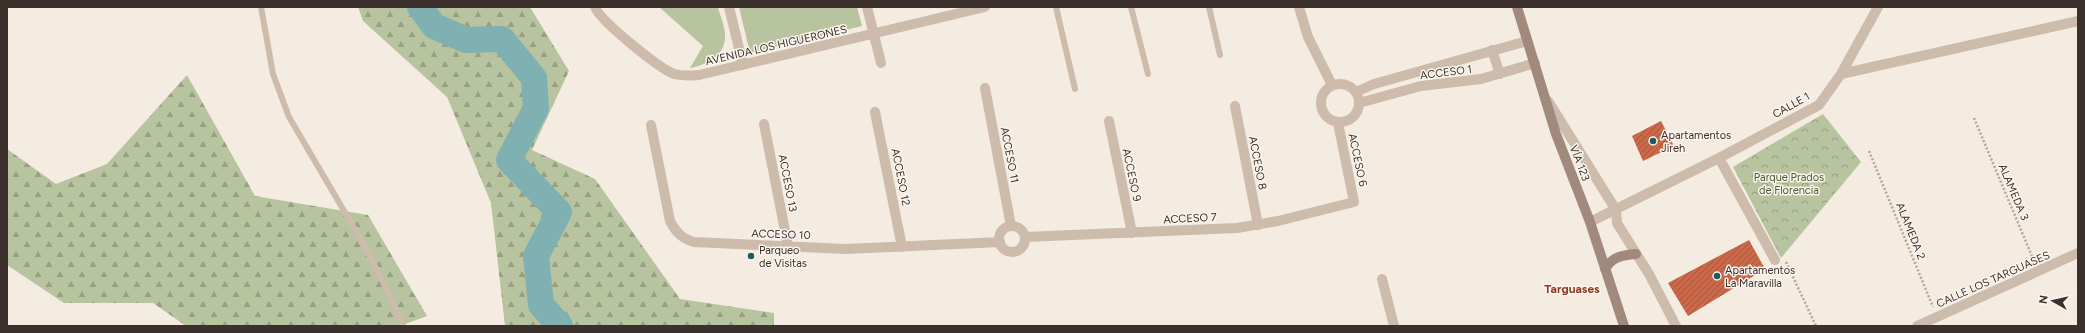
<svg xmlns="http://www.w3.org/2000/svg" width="2085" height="333" font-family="Figtree,sans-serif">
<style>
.grass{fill:#b8c4a0}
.forest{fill:url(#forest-firs)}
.park{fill:url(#park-crowns)}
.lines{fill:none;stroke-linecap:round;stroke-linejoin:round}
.river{stroke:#7fb0b2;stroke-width:26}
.building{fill:url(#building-hatch)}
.path{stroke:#b9a596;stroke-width:2.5;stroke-dasharray:2 2;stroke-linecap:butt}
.service{stroke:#cdbbac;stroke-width:6}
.minor{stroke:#cdbbac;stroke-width:10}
.secondary{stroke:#a18a7d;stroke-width:10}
.poi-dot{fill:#1f5a5e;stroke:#fbf5ee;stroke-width:1.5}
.labels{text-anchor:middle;stroke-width:3;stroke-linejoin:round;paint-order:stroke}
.street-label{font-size:11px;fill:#3b302b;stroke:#fbf5ee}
.poi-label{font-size:11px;fill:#3b302b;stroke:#fbf5ee;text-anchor:start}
.park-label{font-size:11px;fill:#4a5a2e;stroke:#fbf5ee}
.neighbourhood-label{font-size:12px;font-weight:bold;fill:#8c3b22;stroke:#fbf5ee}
</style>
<defs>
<pattern id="forest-firs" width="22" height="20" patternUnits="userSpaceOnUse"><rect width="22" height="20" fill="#b8c4a0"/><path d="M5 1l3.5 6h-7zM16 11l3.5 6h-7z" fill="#97a083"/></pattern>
<pattern id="park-crowns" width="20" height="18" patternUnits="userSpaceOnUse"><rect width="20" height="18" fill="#b8c4a0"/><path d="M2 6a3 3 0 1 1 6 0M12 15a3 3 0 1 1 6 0" fill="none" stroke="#97a083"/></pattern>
<pattern id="building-hatch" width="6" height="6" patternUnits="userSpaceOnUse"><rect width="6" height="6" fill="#c8694b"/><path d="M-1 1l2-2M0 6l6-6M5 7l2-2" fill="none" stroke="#a4573f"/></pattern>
</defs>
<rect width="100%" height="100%" fill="#f4ebe1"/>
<path class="grass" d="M659,7H718C720,16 726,28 725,38C724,57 706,65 690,68L703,46Z
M739,7H857L862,26L750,53Z"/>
<path class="forest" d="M358,7H530L569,71L532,150L595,179L680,299L774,313V326H505L491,203L447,97L363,21Z
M187,75L255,196L368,215L427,316L400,326H186L153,303H64L7,265V149L56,184L107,164Z"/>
<path class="park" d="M1823,114L1861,162L1781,258L1733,167Z"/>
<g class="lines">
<path class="river" d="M420,7L434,26L466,40L502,39L534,78L536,108L509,160L559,212L536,256L541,305L560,326"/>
</g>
<path class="building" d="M1661,121L1674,146L1643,161L1632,136Z
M1749,240L1765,269L1688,316L1668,283Z"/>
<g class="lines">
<path class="path" d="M1974,118L2034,261
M1869,151L1933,307
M1786,262L1816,326"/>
<path class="service" d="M261,7L273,74L289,117L364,245L391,298L403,326
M1056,7L1075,89
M1131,7L1148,74
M1209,7L1220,55"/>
<path class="minor" d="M595,7C601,22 659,68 674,74C682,76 690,76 699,75L985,7
M729,7L743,65
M867,7L881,63
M1299,7L1308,37L1332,85
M1492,50L1500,74
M1841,74L2078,21
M1321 103a19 19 0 1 1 38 0a19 19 0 1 1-38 0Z
M985,88L1011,226
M1356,92L1374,84L1527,41
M1548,101L1616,210L1617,223L1649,274L1676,326
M1359,103L1421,86L1481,79L1535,63
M1235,106L1258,225
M875,112L902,247
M1109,121L1132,233
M764,124L788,246
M651,125L670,221C676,232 681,238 694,242L846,249L1000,242
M1719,158L1775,260
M1590,222L1719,158L1819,105L1841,74L1878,7
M999 239a13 13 0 1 1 26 0a13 13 0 1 1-26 0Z
M1025,237L1237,228L1278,221L1354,202L1338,123
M1382,279L1394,326
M1917,326L2078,253"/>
<path class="secondary" d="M1517,7L1556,134L1590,222L1624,326
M1605,269C1612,257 1622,255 1636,254"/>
</g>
<g class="poi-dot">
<circle cx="1653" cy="141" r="4"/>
<circle cx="751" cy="256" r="4"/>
<circle cx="1717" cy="276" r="4"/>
</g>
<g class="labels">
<g class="street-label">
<text transform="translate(776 45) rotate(-13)" y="4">AVENIDA LOS HIGUERONES</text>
<text transform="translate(1446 72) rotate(-7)" y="4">ACCESO 1</text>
<text transform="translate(1791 105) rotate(-29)" y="4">CALLE 1</text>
<text transform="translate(1010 155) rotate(79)" y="4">ACCESO 11</text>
<text transform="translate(1358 160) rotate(78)" y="4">ACCESO 6</text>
<text transform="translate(1258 163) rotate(79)" y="4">ACCESO 8</text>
<text transform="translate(1580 163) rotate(69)" y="4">VÍA 123</text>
<text transform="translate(1132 175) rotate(78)" y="4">ACCESO 9</text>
<text transform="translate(901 177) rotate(79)" y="4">ACCESO 12</text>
<text transform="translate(788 183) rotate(79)" y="4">ACCESO 13</text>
<text transform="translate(2014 192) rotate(67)" y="4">ALAMEDA 3</text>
<text transform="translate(1190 218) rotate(-3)" y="4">ACCESO 7</text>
<text transform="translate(1911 231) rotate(68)" y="4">ALAMEDA 2</text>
<text transform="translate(781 234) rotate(2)" y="4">ACCESO 10</text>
<text transform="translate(1993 279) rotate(-24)" y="4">CALLE LOS TARGUASES</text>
</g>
<g class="poi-label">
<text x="1661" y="139">Apartamentos<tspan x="1661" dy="13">Jireh</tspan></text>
<text x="759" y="254">Parqueo<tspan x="759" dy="13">de Visitas</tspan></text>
<text x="1725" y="274">Apartamentos<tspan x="1725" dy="13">La Maravilla</tspan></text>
</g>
<g class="park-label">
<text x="1789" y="181">Parque Prados<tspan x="1789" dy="13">de Florencia</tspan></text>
</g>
<g class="neighbourhood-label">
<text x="1572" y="293">Targuases</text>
</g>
</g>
<rect width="2085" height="333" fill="none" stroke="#3b302b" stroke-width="16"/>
<g transform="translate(2053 301) rotate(278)" stroke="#fbf5ee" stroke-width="3" paint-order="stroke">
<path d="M0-3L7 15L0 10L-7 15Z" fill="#3b302b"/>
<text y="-6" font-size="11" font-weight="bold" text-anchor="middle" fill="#3b302b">N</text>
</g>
</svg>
